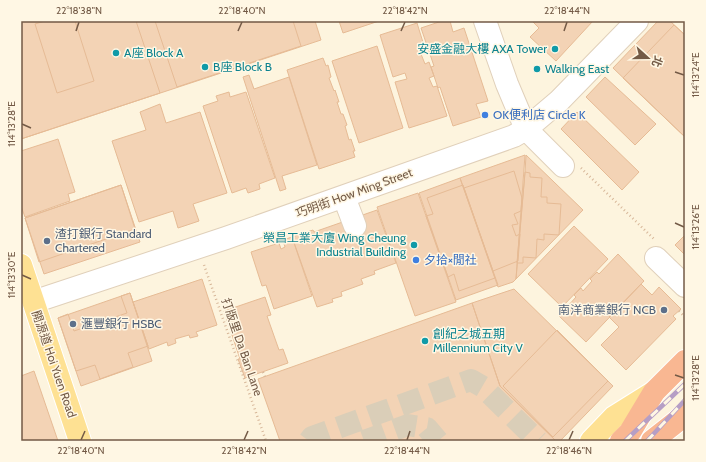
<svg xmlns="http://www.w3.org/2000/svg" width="706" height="462" font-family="Cabin,'Noto Sans TC',sans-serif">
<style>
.building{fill:#f3d3b5;stroke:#e6bb95}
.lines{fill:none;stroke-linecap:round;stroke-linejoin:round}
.minor-tunnel{stroke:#daceb8;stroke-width:22;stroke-dasharray:22 11;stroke-linecap:butt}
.minor-casing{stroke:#e0d0ba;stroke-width:24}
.major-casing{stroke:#fff;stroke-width:24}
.highway-casing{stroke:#fff;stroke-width:24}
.path{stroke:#d7b799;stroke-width:2.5;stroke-dasharray:1 3;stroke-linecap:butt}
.minor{stroke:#fff;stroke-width:22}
.major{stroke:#fee193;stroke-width:22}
.highway{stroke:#f9b792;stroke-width:22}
.rail-casing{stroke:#b69ec5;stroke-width:4.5}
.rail{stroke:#fff7e4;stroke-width:3;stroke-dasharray:9;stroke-linecap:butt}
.ticks{fill:none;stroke:#735a46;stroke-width:1.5}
.culture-dot{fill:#0f9aa8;stroke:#fff7e4;stroke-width:1.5}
.shop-dot{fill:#3f7fe0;stroke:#fff7e4;stroke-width:1.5}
.service-dot{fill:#5c6f8a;stroke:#fff7e4;stroke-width:1.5}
.labels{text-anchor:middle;stroke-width:3;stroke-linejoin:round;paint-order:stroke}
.culture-label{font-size:12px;fill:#0d838f;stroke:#fff7e4;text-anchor:start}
.shop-label{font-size:12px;fill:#366cbe;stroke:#fff7e4;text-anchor:start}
.street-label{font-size:12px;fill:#735a46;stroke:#fff7e4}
.service-label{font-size:12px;fill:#4e5e75;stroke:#fff7e4;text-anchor:start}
.neatline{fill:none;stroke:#735a46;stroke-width:1.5}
.ticks-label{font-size:10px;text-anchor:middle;fill:#735a46}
</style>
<rect width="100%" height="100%" fill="#fdf4de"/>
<path class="building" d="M21,21H45L35,24L57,93L94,81L75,21H136L160,93L21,139Z
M21,21H315L321,40L21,139Z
M155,21H293L301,46L177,87Z
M339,21H379L343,33Z
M442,21H450L453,32L464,28L488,101L476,104L481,117L453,126L440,87L438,88L431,67L434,66L421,28Z
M532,21H593L556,61L530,37L539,28Z
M658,21H670L685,35V137L613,68Z
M417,23L426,52L421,54L425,64L429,62L434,76L429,78L433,87L437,86L447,116L409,128L395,82L407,79L405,73L393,77L380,35Z
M674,25L685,35V137L623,78Z
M377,46L403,128L359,143L332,61Z
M323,58L326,66L328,65L331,77L329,78L334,91L335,90L339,102H337L341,114H343L347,125L345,126L349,140L351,139L355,151H353L355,157L319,169L287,70Z
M249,75L254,89L289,77L317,165L282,176L286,189L280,191L243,77Z
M605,77L656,124L635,145L586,97Z
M229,92L230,97L246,92L275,178L259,184L260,189L248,193L246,188L232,193L203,106L218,101L216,96Z
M160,104L166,123L200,112L227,193L193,204L199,221L178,228L173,211L139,222L112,141L146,130L140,112Z
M577,112L639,172L622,190L561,129Z
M58,139L75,192L68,194L70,201L25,217L21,206V151Z
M525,155L516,279L513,282L498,287L460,178Z
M526,155L583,210L516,279L525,172Z
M514,171L522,198L521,211L514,214L518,224L512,225L516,236L520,234L518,261L493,271L464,188Z
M525,172L530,173V177L542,178L541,197H547V203L561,204L559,235L544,234V240L537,239L536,258L523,257V263H517Z
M460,178L498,285L456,300L419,193Z
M121,185L135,229L39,262L25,218Z
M121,185L140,242L44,274L25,218Z
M463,185L495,278L459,291L454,274L448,277L426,216L433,214L427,198Z
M418,193L456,302L415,316L377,207Z
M377,210L396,263L374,271L375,274L361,279L363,284L341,292L342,296L332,299L333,302L317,307L292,237L313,230L314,232Z
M574,226L608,259L562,307L528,274Z
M685,235V255L675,245Z
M292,237L312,296L274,309L266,285L262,286L251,252L279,243L281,249L285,247L283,240Z
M618,254L644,281L586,342L559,316L576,297L574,295L581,288L583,291L592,281L590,279L597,272L599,274Z
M202,279L217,325L196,332L198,336L190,338L189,335L175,339L176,343L168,346L167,342L149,349L133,302Z
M641,284L652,295L659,287L681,309L673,316L676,319L626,370L601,345L619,327L609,317Z
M514,289L613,386L560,441H556L500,386L472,303Z
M130,293L152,361L81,386L58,318Z
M130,293L148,346L128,353L133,367L100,379L95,365L76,371L58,318L68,314L74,331L127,313L121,296Z
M265,297L271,315L267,316L279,350L283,349L288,363L245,378L238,359H240L224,311Z
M472,303L500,386L556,441H280L258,379Z
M557,330L608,381L553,437L503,386Z
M34,371L58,441H21V376Z"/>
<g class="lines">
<path class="minor-tunnel" d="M309,441L312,437L471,380L483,387L538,441
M364,441L408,425L427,428L438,441"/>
<g class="minor-casing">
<path id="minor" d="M485,21L507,84L526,129L563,166
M344,197L355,226
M656,258L685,286
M33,302L226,238L514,136L526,129L559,101L637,21"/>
</g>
<g class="major-casing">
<path id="major" d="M21,265L80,441
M591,441L614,417L654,392"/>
</g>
<g class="highway-casing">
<path id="highway" d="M621,441L630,432L654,392L685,361
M652,441L685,415"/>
</g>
<path class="path" d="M581,168L655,240
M204,265L266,441
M679,311L685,317
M263,372L265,377"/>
<use href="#minor" class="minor"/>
<use href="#major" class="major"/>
<use href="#highway" class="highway"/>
<g class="rail-casing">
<path id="rail" d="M625,441L685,384
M647,441L685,400"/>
</g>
<use href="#rail" class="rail"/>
</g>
<path class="ticks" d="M76,31L79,22M238,31L242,22M401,31L405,22M564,31L567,22M675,72L684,75M22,124L31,128M675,223L684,227M22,275L31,279M675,375L684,378M81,440L85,431M244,440L248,431M407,440L410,431M569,440L573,431"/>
<g class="culture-dot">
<circle cx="555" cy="49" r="4"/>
<circle cx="116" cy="53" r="4"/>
<circle cx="205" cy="67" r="4"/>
<circle cx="537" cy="69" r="4"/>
<circle cx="414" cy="245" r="4"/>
<circle cx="425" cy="341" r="4"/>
</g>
<g class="shop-dot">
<circle cx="485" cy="115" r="4"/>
<circle cx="416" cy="260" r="4"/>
</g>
<g class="service-dot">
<circle cx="47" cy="241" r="4"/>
<circle cx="664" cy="310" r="4"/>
<circle cx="73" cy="324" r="4"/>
</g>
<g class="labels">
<g class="culture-label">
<text x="547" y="53" text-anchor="end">安盛金融大樓 AXA Tower</text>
<text x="124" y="57">A座 Block A</text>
<text x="213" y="71">B座 Block B</text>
<text x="545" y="73">Walking East</text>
<text x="406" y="242" text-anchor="end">榮昌工業大廈 Wing Cheung<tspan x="406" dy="14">Industrial Building</tspan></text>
<text x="433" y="338">創紀之城五期<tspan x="433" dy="14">Millennium City V</tspan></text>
</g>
<g class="shop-label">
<text x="493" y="119">OK便利店 Circle K</text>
<text x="424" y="264">夕拾×閒社</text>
</g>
<g class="street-label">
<text transform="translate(354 193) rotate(-20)" y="4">巧明街 How Ming Street</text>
<text transform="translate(242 347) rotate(71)" y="4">打版里 Da Ban Lane</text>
<text transform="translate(54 364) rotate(71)" y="4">開源道 Hoi Yuen Road</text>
</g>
<g class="service-label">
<text x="55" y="238">渣打銀行 Standard<tspan x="55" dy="14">Chartered</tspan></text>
<text x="656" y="314" text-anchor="end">南洋商業銀行 NCB</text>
<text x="81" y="328">滙豐銀行 HSBC</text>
</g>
</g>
<rect width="706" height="462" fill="none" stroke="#fff7e4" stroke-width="44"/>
<g transform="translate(648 58) rotate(111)" stroke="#fff7e4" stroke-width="3" paint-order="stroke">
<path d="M0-3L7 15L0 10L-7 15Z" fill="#735a46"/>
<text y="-6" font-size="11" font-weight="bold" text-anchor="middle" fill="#735a46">北</text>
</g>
<rect x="22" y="22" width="662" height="418" class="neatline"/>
<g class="ticks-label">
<text x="79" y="14">22°18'38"N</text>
<text x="242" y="14">22°18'40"N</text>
<text x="405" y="14">22°18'42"N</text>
<text x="567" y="14">22°18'44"N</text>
<text transform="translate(695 75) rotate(-90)" y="4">114°13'24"E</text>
<text transform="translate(11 124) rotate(-90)" y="4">114°13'28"E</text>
<text transform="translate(695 227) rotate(-90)" y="4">114°13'26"E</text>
<text transform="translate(11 275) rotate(-90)" y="4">114°13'30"E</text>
<text transform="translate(695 378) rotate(-90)" y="4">114°13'28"E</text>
<text x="81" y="454">22°18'40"N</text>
<text x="244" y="454">22°18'42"N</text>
<text x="407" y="454">22°18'44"N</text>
<text x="569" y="454">22°18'46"N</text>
</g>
</svg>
